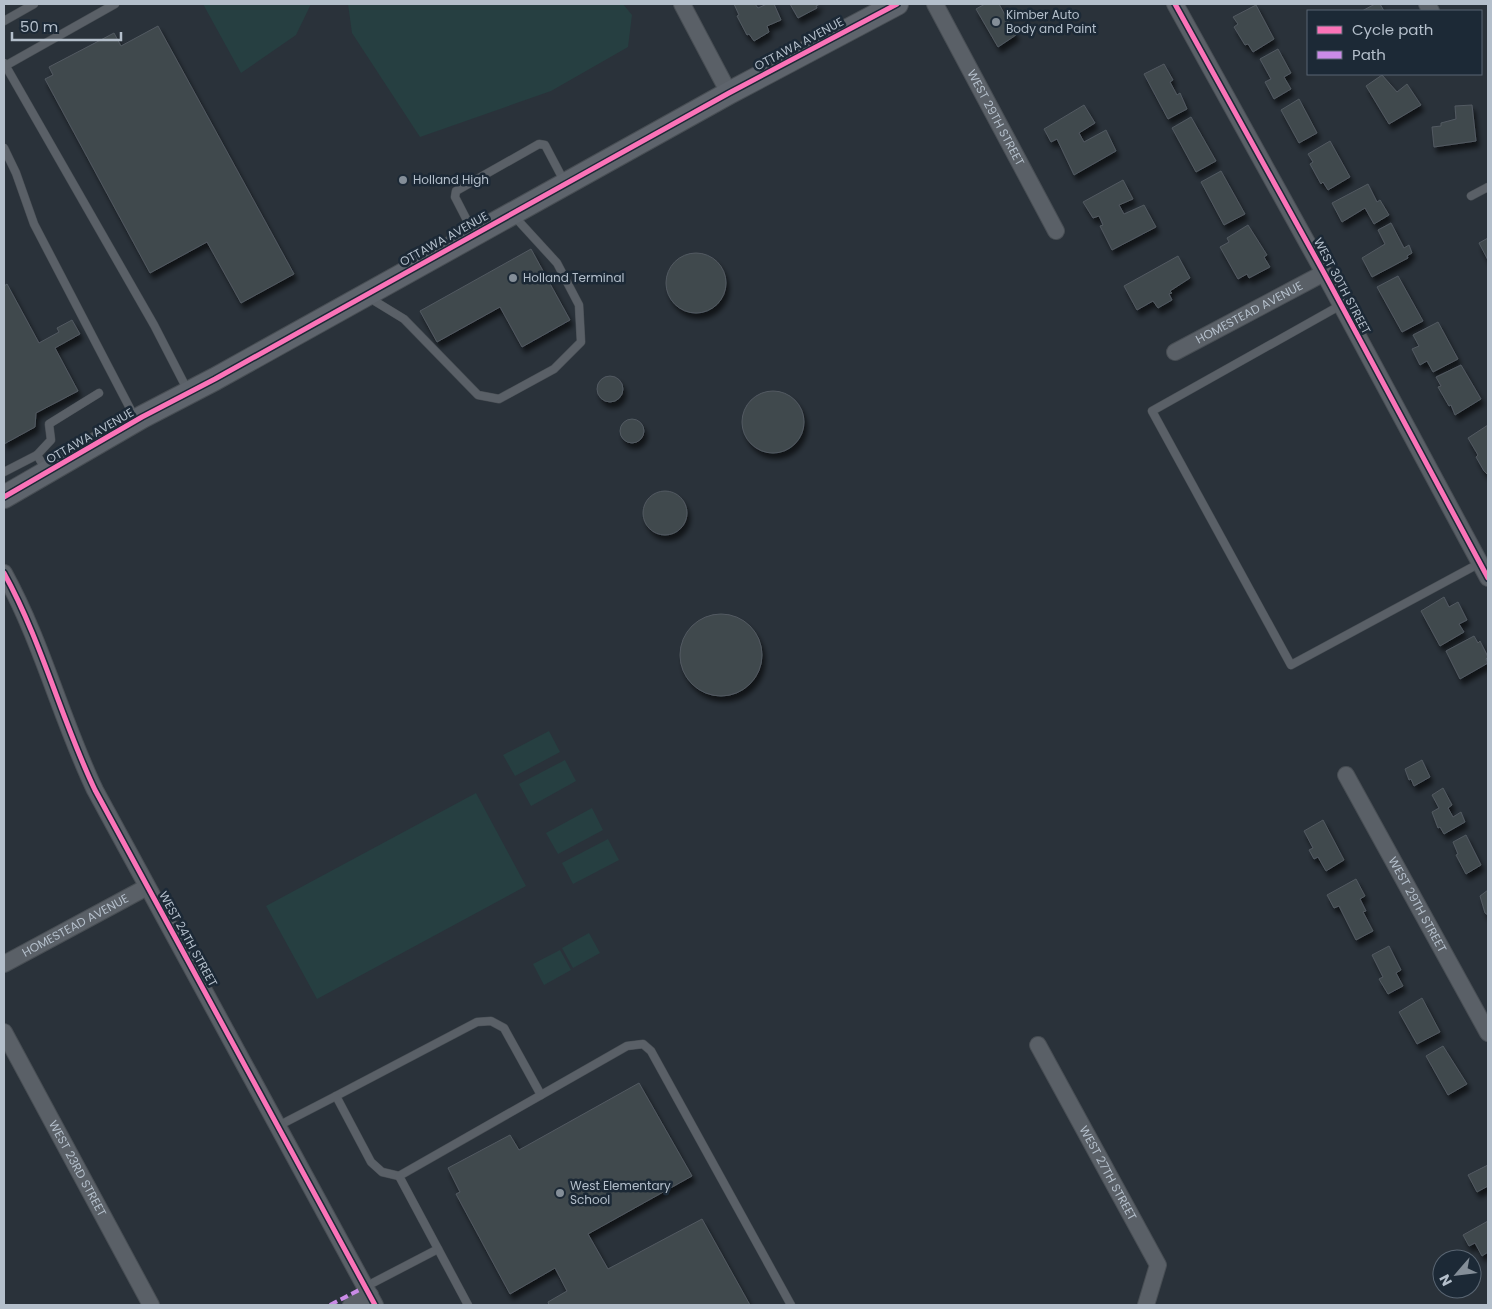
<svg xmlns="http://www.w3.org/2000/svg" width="1492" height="1309" viewBox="0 0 1492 1309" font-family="Poppins,sans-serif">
	<defs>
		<filter id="shadow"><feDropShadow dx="3" dy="5.5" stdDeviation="2.5" flood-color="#0009"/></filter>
	</defs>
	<rect width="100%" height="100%" fill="#2a323a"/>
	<g fill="#263f41">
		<path d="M203,4H311L296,35L241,73Z"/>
		<path d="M348,4H623L632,15L628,47L551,91L420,137L352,33Z"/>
		<path d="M549,731L560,752L515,776L503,755Z"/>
		<path d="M565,760L576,781L531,806L519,784Z"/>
		<path d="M476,793L526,886L317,999L266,906Z"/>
		<path d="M592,808L603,830L558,854L546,833Z"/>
		<path d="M608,839L619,860L573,884L562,863Z"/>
		<path d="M589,933L600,953L573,968L562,948Z"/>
		<path d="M560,950L571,970L544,985L533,964Z"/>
	</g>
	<g fill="#41484e" stroke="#525a61" filter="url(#shadow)">
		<path d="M734,4H755L758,8L767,4H774L781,20L767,26L769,32L754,41L749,34L747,35L737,16L739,15Z"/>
		<path d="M790,4H820L816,6L817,8L798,18Z"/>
		<path d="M985,4H999L1016,35L998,47L976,9Z"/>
		<path d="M1375,4H1380L1384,11H1362Z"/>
		<path d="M1256,5L1274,39L1253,52L1248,44L1245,45L1234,27L1238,24L1233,17Z"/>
		<path d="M158,26L294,274L241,303L207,242L150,273L45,79L53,75L49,67L114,33L121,46Z"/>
		<path d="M1278,49L1291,73L1284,77L1291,89L1274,99L1265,82L1271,79L1260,59Z"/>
		<path d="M1164,64L1173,80L1170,82L1177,95L1180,93L1187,109L1168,119L1144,74Z"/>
		<path d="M1382,75L1397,92L1407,84L1421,105L1389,124L1366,86Z"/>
		<path d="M1299,99L1317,133L1299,143L1281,110Z"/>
		<path d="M1084,105L1095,123L1079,133L1084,142L1106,130L1116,151L1074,175L1057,139L1051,142L1044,129Z"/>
		<path d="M1472,105L1476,141L1434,147L1432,127L1441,126V123L1456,119L1455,106Z"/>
		<path d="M1191,117L1216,161L1196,172L1172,128Z"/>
		<path d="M1330,141L1350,177L1328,190L1323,182L1321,184L1310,164L1313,162L1308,154Z"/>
		<path d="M1221,171L1245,214L1224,225L1201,182Z"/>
		<path d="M1123,180L1133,199L1119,205L1124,214L1144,205L1156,227L1112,250L1100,226L1103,225L1099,216L1093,218L1083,202Z"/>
		<path d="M1368,184L1377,202L1380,200L1389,215L1374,224L1365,208L1342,222L1332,203Z"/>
		<path d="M1391,223L1404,248L1409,245L1412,253L1407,256L1408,258L1372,277L1362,258L1385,244L1378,230Z"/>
		<path d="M1248,225L1267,255L1264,257L1270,267L1249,278L1247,274L1238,279L1220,247L1229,242L1227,238Z"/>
		<path d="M1488,238V260L1479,243Z"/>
		<path d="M531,249L570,320L522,347L500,307L437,342L420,311Z"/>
		<circle cx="696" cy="283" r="30"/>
		<path d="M1178,256L1190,278L1170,291L1172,293L1169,294L1172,300L1158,308L1153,301L1137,310L1124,286Z"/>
		<path d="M1398,276L1423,321L1402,332L1377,287Z"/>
		<path d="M7,284L39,343L59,332L57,328L72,320L80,334L55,348L78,391L36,413L35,427L4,444V286Z"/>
		<path d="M1438,322L1458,359L1433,372L1427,361L1420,365L1412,349L1419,346L1413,335Z"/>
		<path d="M1461,365L1481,399L1455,415L1451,405L1449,406L1438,387L1441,386L1436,377Z"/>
		<circle cx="610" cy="389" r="13"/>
		<circle cx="773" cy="422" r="31"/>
		<circle cx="632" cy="431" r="12"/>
		<path d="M1488,425V475L1484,471L1476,457L1478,455L1468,438Z"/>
		<circle cx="665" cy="513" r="22"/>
		<path d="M1444,597L1449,607L1458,602L1467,620L1459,624L1464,632L1440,646L1421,611Z"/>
		<circle cx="721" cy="655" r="41"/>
		<path d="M1474,636L1478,643L1480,641L1488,657L1486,659L1488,663L1460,679L1446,651Z"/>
		<path d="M1422,760L1430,777L1414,786L1411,779L1409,780L1405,769Z"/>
		<path d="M1443,788L1452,805L1448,808L1453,817L1461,812L1465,822L1444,834L1440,827L1438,828L1432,812L1439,808L1432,795Z"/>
		<path d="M1323,820L1344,860L1326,871L1318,857L1314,859L1309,850L1313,848L1304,831Z"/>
		<path d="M1466,835L1481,865L1466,874L1456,855L1458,854L1453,842Z"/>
		<path d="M1356,879L1365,896L1360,899L1366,911L1363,912L1373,931L1356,940L1339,906L1334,908L1327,895Z"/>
		<path d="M1488,890V915L1485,913L1480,896Z"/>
		<path d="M1389,946L1401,970L1396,973L1403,986L1388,994L1379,979L1383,977L1372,955Z"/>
		<path d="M1422,998L1440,1032L1417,1044L1399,1012Z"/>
		<path d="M1443,1046L1467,1084L1448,1095L1426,1056Z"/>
		<path d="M639,1083L692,1176L588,1234L608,1269L702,1219L750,1305H549L548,1302L567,1291L555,1268L510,1294L456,1194L460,1192L448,1168L510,1135L519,1150Z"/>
		<path d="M1488,1165V1186L1477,1192L1468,1175Z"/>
		<path d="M1488,1221V1252L1482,1256L1475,1243L1469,1246L1463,1235Z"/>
	</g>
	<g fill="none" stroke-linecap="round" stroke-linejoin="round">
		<defs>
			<g id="lane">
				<path d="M4,21L34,4"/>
				<path d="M4,63L154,325L188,391"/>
				<path d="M5,66L115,4"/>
				<path d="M4,148L16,173L34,224L135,418"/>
				<path d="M1471,196L1488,187"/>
				<path d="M473,232L455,197L456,191L539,144L545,145L564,181"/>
				<path d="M368,297L404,319L478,395L499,399L554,369L581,342L579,305L557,263L514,216"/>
				<path d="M1341,305L1152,411L1291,665L1480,563"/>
				<path d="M46,470L37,455L51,440L49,424L99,393"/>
				<path d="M4,472L37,455"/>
				<path d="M336,1096L477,1022L491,1021L504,1028L541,1095"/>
				<path d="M278,1126L336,1096L371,1162L382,1172L399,1176"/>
				<path d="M365,1287L438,1249"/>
				<path d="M468,1305L399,1176L627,1046L643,1044L651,1051L791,1305"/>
			</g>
			<g id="street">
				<path d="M682,4L729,93"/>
				<path id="s1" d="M935,4L1056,231"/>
				<path d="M1175,4L1324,273L1488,578"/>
				<path d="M1427,4L1431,11"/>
				<path id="s2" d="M1175,352L1324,273"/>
				<path d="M4,573C42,642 61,719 95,790L375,1305"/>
				<path id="s3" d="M1346,775L1488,1033"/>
				<path id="s4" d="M4,964L147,887"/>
				<path id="s5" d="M4,1032L151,1305"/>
				<path id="s6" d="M1038,1045L1158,1265L1146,1305"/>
				<path d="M351,1305L370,1295"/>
			</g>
			<path id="secondary" d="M4,497L142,417L215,379L729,93L897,4"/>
		</defs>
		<use href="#lane" stroke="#484e54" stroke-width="9"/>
		<use href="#street" stroke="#484e54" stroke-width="18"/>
		<use href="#secondary" stroke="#484e54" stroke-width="24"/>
		<use href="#lane" stroke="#5a6067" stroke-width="8"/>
		<use href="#street" stroke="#5a6067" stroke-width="16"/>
		<use href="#secondary" stroke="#5e646c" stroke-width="22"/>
		<path stroke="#ca8be6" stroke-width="4" stroke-dasharray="8 4" stroke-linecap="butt" d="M330,1305L365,1287"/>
		<defs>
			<g id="cycleway">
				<path d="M1175,4L1324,273L1488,578"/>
				<path d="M4,497L142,417L215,379L729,93L897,4"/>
				<path d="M4,573C42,642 61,719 95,790L375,1305"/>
			</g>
		</defs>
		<use href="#cycleway" stroke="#1c2936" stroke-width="8"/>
		<use href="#cycleway" stroke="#fb73b8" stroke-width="5"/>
	</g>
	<g fill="#848e98" stroke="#1c2936" stroke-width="2">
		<circle cx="996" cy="22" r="5"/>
		<circle cx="403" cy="180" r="5"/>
		<circle cx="513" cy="278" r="5"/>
		<circle cx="560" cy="1193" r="5"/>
	</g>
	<g text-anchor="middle" stroke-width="5" stroke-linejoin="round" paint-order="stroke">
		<g font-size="12" fill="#b4bfcb" stroke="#1c2936" text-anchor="start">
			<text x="1006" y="19">Kimber Auto<tspan x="1006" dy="14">Body and Paint</tspan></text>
			<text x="413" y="184">Holland High</text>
			<text x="523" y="282">Holland Terminal</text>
			<text x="570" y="1190">West Elementary<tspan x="570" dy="14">School</tspan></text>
		</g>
		<g font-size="12" fill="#b4bfcb" stroke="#1c2936">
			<text transform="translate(799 44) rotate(-28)" y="4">OTTAWA AVENUE</text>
			<text dy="4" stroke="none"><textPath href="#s1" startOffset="129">WEST 29TH STREET</textPath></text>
			<text transform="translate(444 239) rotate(-29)" y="4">OTTAWA AVENUE</text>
			<text transform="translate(1342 286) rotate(62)" y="4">WEST 30TH STREET</text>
			<text dy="4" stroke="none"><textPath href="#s2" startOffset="84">HOMESTEAD AVENUE</textPath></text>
			<text transform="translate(90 436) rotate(-30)" y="4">OTTAWA AVENUE</text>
			<text dy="4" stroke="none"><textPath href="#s3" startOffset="148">WEST 29TH STREET</textPath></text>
			<text dy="4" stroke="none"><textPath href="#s4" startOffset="81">HOMESTEAD AVENUE</textPath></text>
			<text transform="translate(188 939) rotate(61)" y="4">WEST 24TH STREET</text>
			<text dy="4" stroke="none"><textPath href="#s5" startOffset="155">WEST 23RD STREET</textPath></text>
			<text dy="4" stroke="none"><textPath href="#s6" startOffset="146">WEST 27TH STREET</textPath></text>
		</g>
	</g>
	<rect width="1492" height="1309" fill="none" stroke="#b4bfcb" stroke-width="10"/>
	<rect x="1307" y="10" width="175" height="65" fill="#1c2936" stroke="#596572"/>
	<rect x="1317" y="26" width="25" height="8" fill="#fb73b8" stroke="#596572"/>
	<text x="1352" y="35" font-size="15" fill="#b4bfcb">Cycle path</text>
	<rect x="1317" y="51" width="25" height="8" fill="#ca8be6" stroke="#596572"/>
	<text x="1352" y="60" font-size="15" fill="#b4bfcb">Path</text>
	<g transform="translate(1457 1274) rotate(242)"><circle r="24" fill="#1c2936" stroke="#596572"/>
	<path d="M0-4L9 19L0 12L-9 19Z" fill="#848e98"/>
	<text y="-8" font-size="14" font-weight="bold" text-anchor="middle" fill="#b4bfcb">N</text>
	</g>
	<path d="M12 32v8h109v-8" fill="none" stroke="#b4bfcb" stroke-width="2.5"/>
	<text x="20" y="32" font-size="15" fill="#b4bfcb" stroke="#1c2936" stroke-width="4" paint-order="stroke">50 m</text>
</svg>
